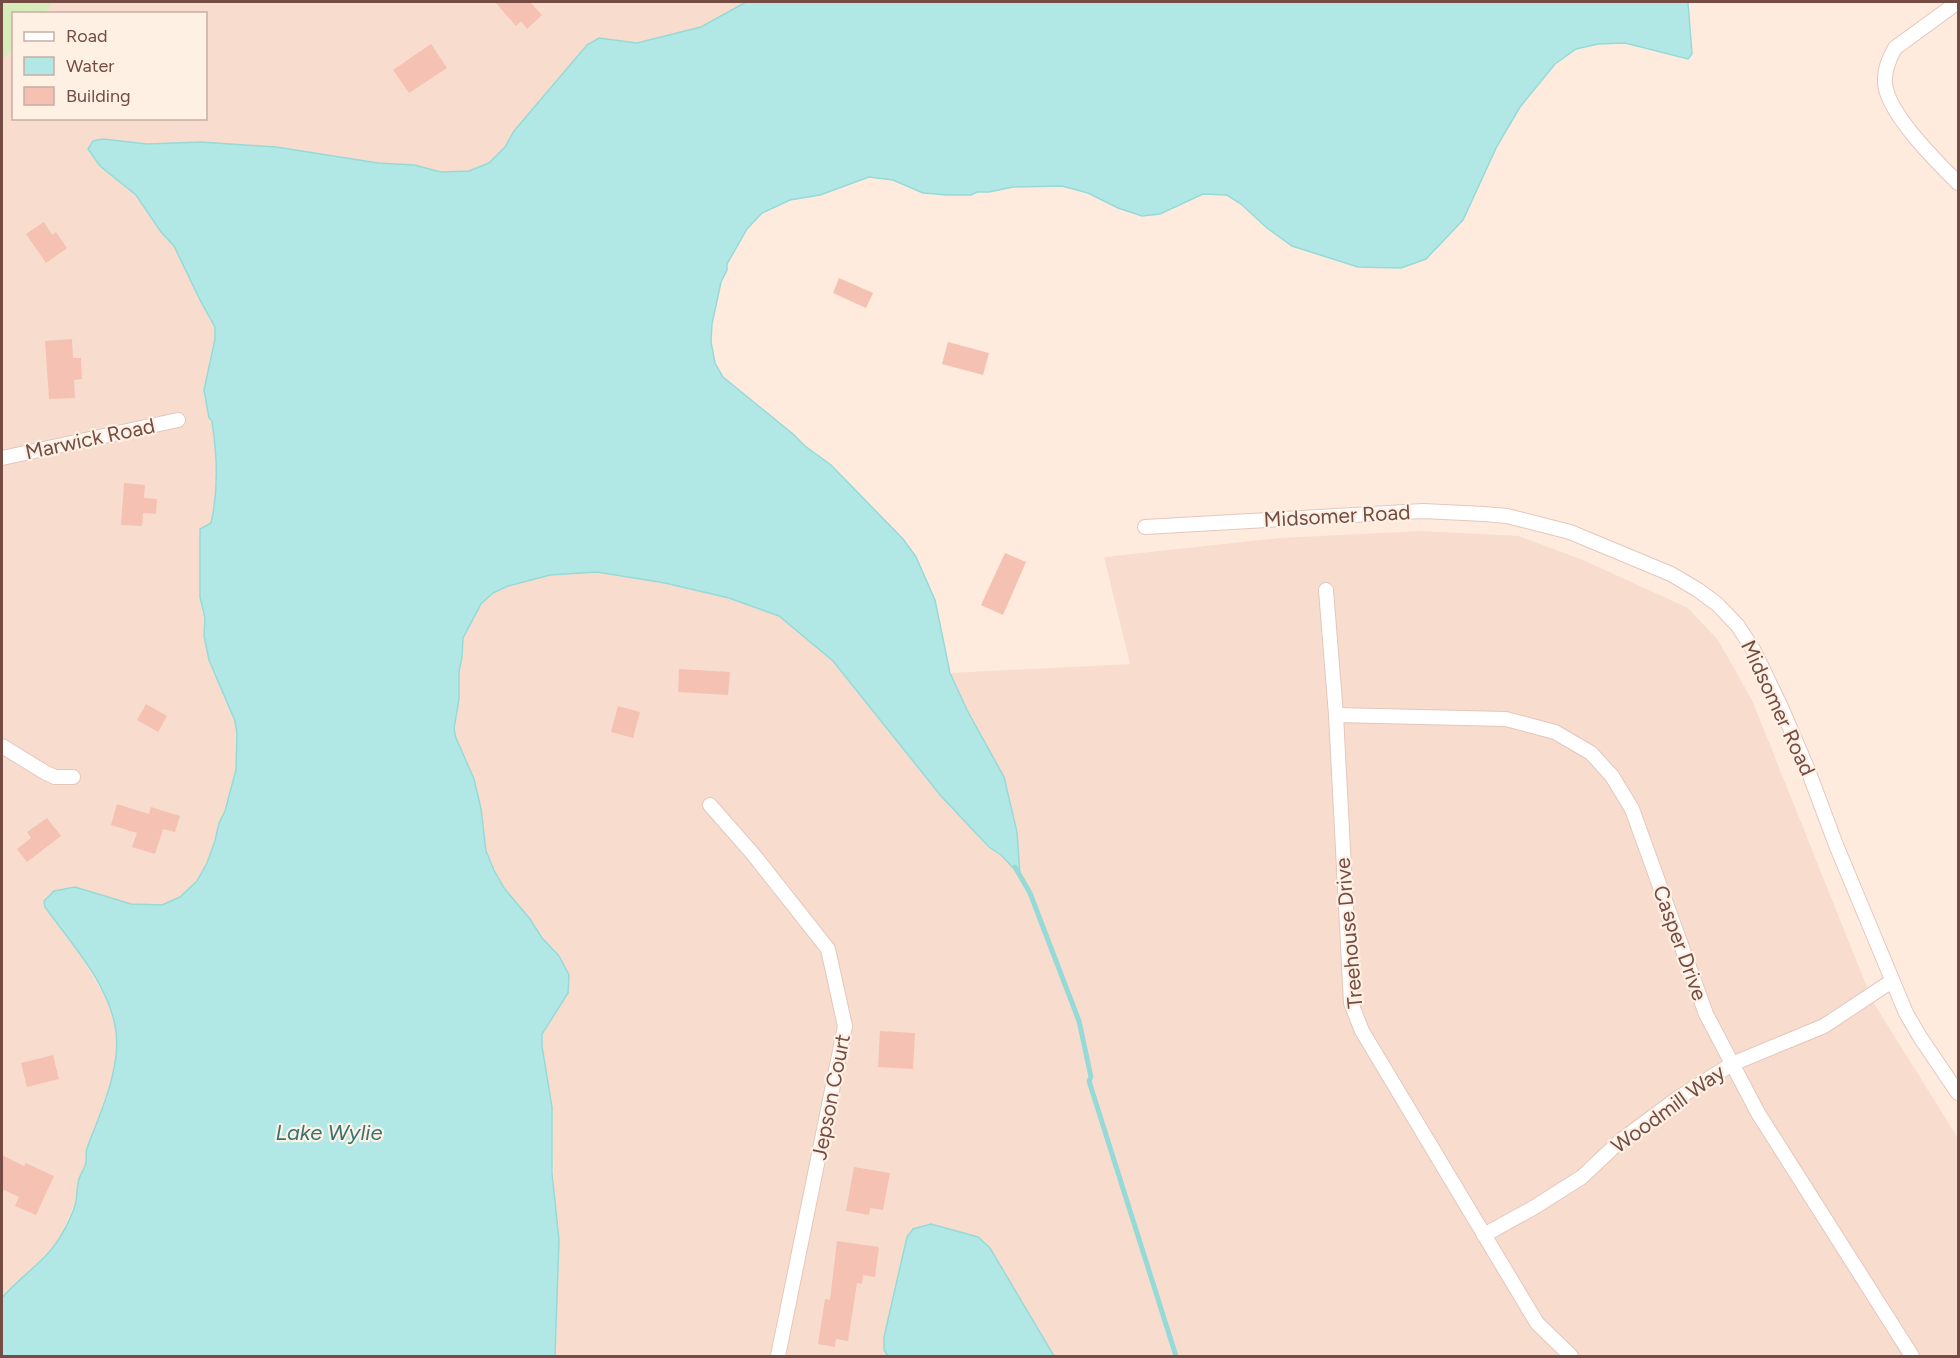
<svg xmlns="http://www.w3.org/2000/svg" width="1960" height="1358" viewBox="0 0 1960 1358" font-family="Figtree,sans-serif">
	<rect width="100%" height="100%" fill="#feebdd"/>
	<g fill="#f8ddce">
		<path d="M54,2H746L701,27L637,43L599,38L587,45L514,131L505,147L489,163L469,171L441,172L414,165L378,163L276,147L201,142L147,144L125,143L100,166L136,195L161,232L174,246L201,302L215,327V339L209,361V418L212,421L217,455V482L211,523L202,612L205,618L204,636L209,660L235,722L237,734L236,770L225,811L219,823L215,841L207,863L197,881L180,897L162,905L131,904L75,887L85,963L107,1000L115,1024L117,1042L113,1078L103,1102L93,1138L86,1150V1162L79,1179L75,1203L59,1239L40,1262L2,1298V61L13,48L14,118H206V14L44,13Z"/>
		<path d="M1422,531L1519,536L1583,560L1688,608L1718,640L1752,700L1873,1002L1958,1138V1356H555L557,1330L552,1107L542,1046V1034L568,993L559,956L542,938L530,919L504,888L486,851L481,809L474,779L456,738L454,729L459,699V672L462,657L463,638L481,604L493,593L507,586L550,575L597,572L665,583L729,598L779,616L833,661L941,796L989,847L1001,855L1019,874L967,710L950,673L1130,664L1104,557L1280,538Z"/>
	</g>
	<path fill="#d7ebbb" d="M2,2H54L44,13L14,14L13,48L2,61Z"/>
	<g fill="#b1e8e5" stroke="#96dad8" stroke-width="1.5">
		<path d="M746,2H1688L1692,54L1688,59L1625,43L1598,44L1576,49L1555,64L1520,107L1497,146L1463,220L1426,259L1401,268L1358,267L1292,246L1267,228L1241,204L1227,195L1203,194L1160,214L1142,216L1118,208L1088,193L1062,186L1013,187L989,192H977L971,195H947L923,193L893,180L869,177L820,195L790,200L762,213L747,229L727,264V270L721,282L712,324L711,342L715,363L723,377L793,434L805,446L831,465L903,539L916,557L935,600L950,673L967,710L1004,777L1017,832L1020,875L1001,855L989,847L941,796L833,661L779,616L729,598L665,583L597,572L550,575L508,586L493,593L481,604L463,638L462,657L459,672V699L454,729L456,738L474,779L481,809L486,851L494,870L504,888L530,919L542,938L559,956L569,975L568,993L542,1034V1046L552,1107V1173L559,1240L555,1356H2V1298C19,1277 44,1263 59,1239C65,1229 73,1213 76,1202C77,1194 77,1186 79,1179C81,1173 85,1168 86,1162C87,1157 85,1152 87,1148C101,1111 123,1065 115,1025C106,981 71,943 45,907L44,901L54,891L75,887L131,904L162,905L180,897L197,881L207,863L215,841L219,823L225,811L236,770L237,734L235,721L209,660L204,636L205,618L200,597V529L211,523C219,488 217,456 212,421L209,418L204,390L215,339V327L201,302L174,246L161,232L136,195L100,166L88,149L93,141L103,139L147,144L201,142L276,147L378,163L414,165L441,172L469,171L489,163L505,147L514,131L587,45L599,38L637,43L701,27Z"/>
		<path d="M931,1224L978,1237L990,1248L1054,1356H888L884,1350V1337L907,1237L913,1229Z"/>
	</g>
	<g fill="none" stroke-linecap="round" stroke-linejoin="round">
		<path stroke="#96dad8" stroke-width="5" d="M1015,867L1030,893L1079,1021L1091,1077L1089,1081L1176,1356"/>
	</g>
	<g fill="#f5c1b2">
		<path d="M495,2H530L542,15L527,29L521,21L516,26Z"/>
		<path d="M431,44L447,68L409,93L393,70Z"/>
		<path d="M44,222L52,235L56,232L67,248L46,263L26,234Z"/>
		<path d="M839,278L873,293L866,308L833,293Z"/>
		<path d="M72,339L73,358H81L82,379L74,380L75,398L49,399L45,341Z"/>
		<path d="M948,342L989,353L983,375L942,364Z"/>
		<path d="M124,483L145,485L144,498L157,499L156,514L143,513L142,526L121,525Z"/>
		<path d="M1005,553L1026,562L1003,615L981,605Z"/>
		<path d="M679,669L730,672L728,695L678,692Z"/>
		<path d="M146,704L167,716L158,732L137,720Z"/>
		<path d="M618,706L640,712L633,738L611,732Z"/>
		<path d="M117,804L149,814L151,807L180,816L175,832L163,829L155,854L132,847L137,833L111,825Z"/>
		<path d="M47,818L61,836L27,862L17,849L31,838L27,832Z"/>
		<path d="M880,1031L915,1033L913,1069L878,1067Z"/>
		<path d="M53,1055L59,1079L27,1087L21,1063Z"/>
		<path d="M2,1155L24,1166L26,1163L54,1176L36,1215L15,1206L19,1197L2,1189Z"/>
		<path d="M854,1167L890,1173L883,1210L870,1208L869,1215L846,1211Z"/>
		<path d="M837,1241L879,1247L875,1277L863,1275L862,1284L857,1283L848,1341L836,1339L835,1347L818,1344L825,1299L830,1300Z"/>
	</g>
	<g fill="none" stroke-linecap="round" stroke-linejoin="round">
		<defs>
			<g id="minor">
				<path d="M1958,2L1895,48C1889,59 1884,70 1885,83C1887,113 1937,162 1958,183"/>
				<path d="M2,458L178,420"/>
				<path d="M1145,527L1423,511L1484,514L1507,516L1570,532L1671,574L1698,590L1717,604L1738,626L1754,651L1781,707L1808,770L1836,845L1906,1013L1920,1037L1958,1093"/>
				<path d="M1326,590L1336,715L1351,1003L1362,1031L1537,1323L1571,1356"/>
				<path d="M1336,715L1506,719L1555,732L1591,753L1612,776L1632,809L1706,1014L1758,1113L1912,1356"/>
				<path d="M2,746L46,773L55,777H73"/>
				<path d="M710,805L753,854L828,949L845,1026L778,1356"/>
				<path d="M1484,1235L1533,1208L1582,1177L1620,1141L1678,1098L1732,1064L1824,1026L1892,981"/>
			</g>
		</defs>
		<use href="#minor" stroke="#e4c7bc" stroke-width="16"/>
		<use href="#minor" stroke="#fff" stroke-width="14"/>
	</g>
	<g text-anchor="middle" stroke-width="4.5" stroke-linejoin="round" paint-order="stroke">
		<g font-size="21" fill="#744c44" stroke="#fff0e4">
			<text transform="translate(90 439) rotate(-12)" y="7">Marwick Road</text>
			<text transform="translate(1337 516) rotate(-3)" y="7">Midsomer Road</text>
			<text transform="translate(1778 708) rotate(65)" y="7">Midsomer Road</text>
			<text transform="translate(1349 933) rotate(-95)" y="7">Treehouse Drive</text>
			<text transform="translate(1680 943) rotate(70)" y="7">Casper Drive</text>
			<text transform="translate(831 1097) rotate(-79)" y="7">Jepson Court</text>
			<text transform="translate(1668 1109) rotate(-36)" y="7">Woodmill Way</text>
		</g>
		<g font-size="22" font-style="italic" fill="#357473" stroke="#fff0e4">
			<text x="329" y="1140">Lake Wylie</text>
		</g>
	</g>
	<rect width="1960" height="1358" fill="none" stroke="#744c44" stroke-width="6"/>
	<rect x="12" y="12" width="195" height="108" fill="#fff0e4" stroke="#c7aea4" stroke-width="1.5"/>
	<rect x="24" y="32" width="30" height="9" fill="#ffffff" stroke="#c7aea4" stroke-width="1.5"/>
	<text x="66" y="42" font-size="18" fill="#744c44">Road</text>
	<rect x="24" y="57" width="30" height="18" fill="#b1e8e5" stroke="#c7aea4" stroke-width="1.5"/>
	<text x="66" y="72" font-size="18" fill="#744c44">Water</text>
	<rect x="24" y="87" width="30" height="18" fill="#f5c1b2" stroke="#c7aea4" stroke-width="1.5"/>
	<text x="66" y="102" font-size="18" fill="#744c44">Building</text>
</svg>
